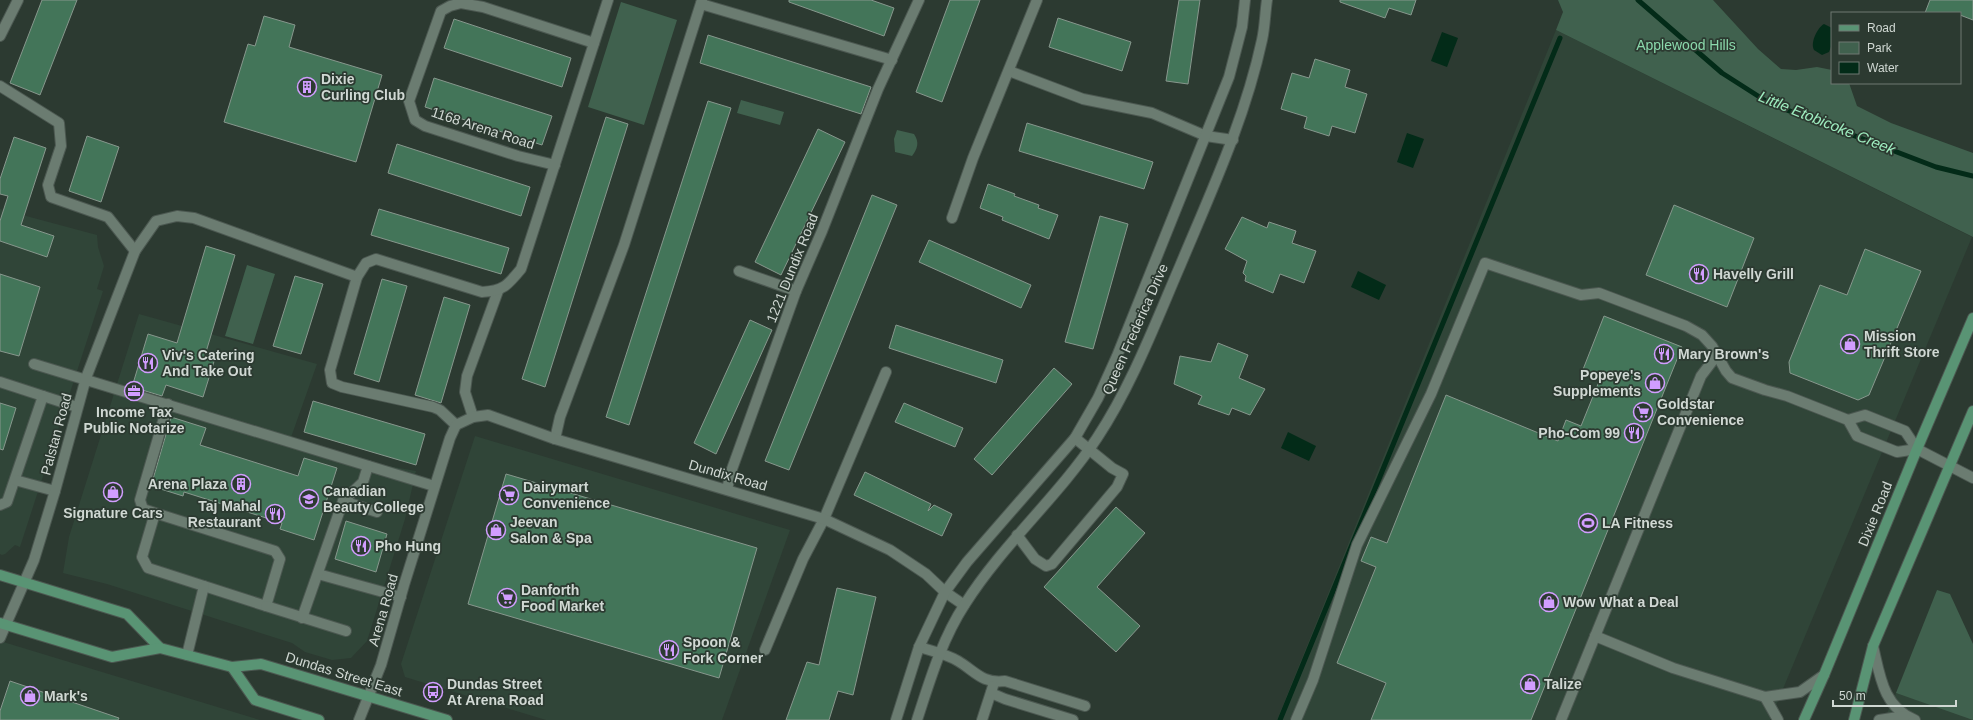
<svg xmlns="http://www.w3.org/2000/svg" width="1973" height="720" viewBox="0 0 1973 720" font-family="Helvetica,sans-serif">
	<rect width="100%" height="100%" fill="#2c3a31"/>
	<g fill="#304538">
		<path d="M1556,30L1972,237L1770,720H1277Z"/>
		<path d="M0,209L97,235L98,247L104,266L97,289L103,291L20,547L15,545L5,554L2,555L0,554Z"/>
		<path d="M139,314L317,364L289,443L348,459L416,471L405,519L367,641L351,658L332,660L305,652L292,643L107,584L63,573L69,537Z"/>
		<path d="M475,436L790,530L722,720H546L405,677L401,664Z"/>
		<path d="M0,641L247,716L260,720H0Z"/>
		<path d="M1896,693L1973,717V720H1884Z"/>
	</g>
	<g fill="#40614e">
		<path d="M1558,0H1713L1758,49L1781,69L1796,70L1817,67L1832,70V83H1849L1857,106L1891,123L1973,153V237L1556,30L1563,12Z"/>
		<path d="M621,2L677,20L644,125L588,107Z"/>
		<path d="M741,100L784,112L780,125L737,113Z"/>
		<path d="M897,130L914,134C920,143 917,149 912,156L895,152L894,139Z"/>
		<path d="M247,265L275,274L253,344L225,336Z"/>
		<path d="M1937,590L1950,594L1973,644V720L1896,693Z"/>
	</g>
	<g fill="#032b18">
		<path d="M1824,24L1832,28V44L1829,52L1822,55L1814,50C1810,43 1817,28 1824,24Z"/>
		<path d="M1442,32L1458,38L1447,67L1431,61Z"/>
		<path d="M1407,133L1424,139L1413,168L1397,162Z"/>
		<path d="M1358,271L1386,285L1379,300L1351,287Z"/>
		<path d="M1288,432L1316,446L1309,461L1281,448Z"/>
	</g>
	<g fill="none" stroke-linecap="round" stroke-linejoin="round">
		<g stroke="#032b18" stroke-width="5">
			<path d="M1638,0L1722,73L1769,103L1936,167L1973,176"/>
			<path d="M1280,720L1560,38"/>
		</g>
	</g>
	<g fill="#437559" stroke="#87978d">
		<path d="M42,0H77L40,95L10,83Z"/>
		<path d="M789,0H871L894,8L884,36L789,2Z"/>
		<path d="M950,0H980L942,102L916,92Z"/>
		<path d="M1179,0H1200L1188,84L1166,81Z"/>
		<path d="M1340,0H1416L1411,15L1389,8L1385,18L1340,2Z"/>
		<path d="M1930,0H1973V20L1960,15V13H1925Z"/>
		<path d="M264,16L295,25L289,47L382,75L356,162L224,122L248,44L255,46Z"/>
		<path d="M1058,18L1131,42L1122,71L1049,47Z"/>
		<path d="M454,19L571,58L562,87L444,48Z"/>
		<path d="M708,35L871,87L861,114L700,63Z"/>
		<path d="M1315,59L1350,70L1345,87L1367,94L1355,133L1332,126L1329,136L1304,128L1307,117L1281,109L1292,73L1309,78Z"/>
		<path d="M434,78L552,116L542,145L425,107Z"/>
		<path d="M708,101L731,108L629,425L606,417Z"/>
		<path d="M606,117L628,124L545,387L522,379Z"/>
		<path d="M1027,123L1153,162L1144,189L1019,151Z"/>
		<path d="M818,129L845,142L781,275L755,262Z"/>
		<path d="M87,136L119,147L101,202L69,191Z"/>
		<path d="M14,137L46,148L21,225L54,236L47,257L0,241V221L8,196L0,194V179Z"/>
		<path d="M397,144L530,187L521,216L388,173Z"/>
		<path d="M988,184L1015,194L1014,196L1039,205L1038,208L1058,215L1049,239L1002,220L1003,217L980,208Z"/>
		<path d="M872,195L897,205L789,470L765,461Z"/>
		<path d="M1674,205L1754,238L1727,307L1646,275Z"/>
		<path d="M379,209L509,248L501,274L371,235Z"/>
		<path d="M1100,216L1128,224L1093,349L1065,342Z"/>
		<path d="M1242,217L1267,228L1269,222L1296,231L1292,243L1316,251L1304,283L1280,274L1273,293L1245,281L1246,276L1243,273L1247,261L1225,249Z"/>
		<path d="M929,240L1031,285L1021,308L919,262Z"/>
		<path d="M206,246L235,255L206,352L216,355L203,397L166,385L162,396L132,387L148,334L177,343Z"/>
		<path d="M1865,249L1921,271L1869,395L1858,400L1790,373L1789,362L1820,285L1847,295Z"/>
		<path d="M0,274L40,287L19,356L0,351Z"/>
		<path d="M295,276L323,284L301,354L273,346Z"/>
		<path d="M382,279L407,286L379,382L354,374Z"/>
		<path d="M444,297L470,305L441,403L415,395Z"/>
		<path d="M1604,316L1682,347L1531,720H1371L1386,683L1337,663L1376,567L1361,561L1371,537L1387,543L1446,395L1558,441L1566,420L1581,426L1600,379L1582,372Z"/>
		<path d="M750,320L772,330L716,454L694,443Z"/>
		<path d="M896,325L1003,360L996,383L889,348Z"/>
		<path d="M1218,343L1248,355L1239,378L1265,389L1250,415L1232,408L1229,415L1198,404L1202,396L1174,384L1180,356L1211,362Z"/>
		<path d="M1054,368L1072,384L992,475L974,459Z"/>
		<path d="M313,401L425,434L416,465L304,432Z"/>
		<path d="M0,403L16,408L3,450L0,449Z"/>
		<path d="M904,403L963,428L955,447L895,422Z"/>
		<path d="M171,417L206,428L200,445L298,476L304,458L337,468L314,540L280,529L282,523L184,492L183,496L151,486Z"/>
		<path d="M865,472L931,504L928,511L934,505L952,514L942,536L854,495Z"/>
		<path d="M506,474L757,548L719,678L468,604Z"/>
		<path d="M1116,507L1145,533L1097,587L1140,626L1116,652L1044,587Z"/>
		<path d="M346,521L387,534L376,572L335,559Z"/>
		<path d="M837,588L876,597L853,695L838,691L829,720H786L807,662L819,665Z"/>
		<path d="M10,681L119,718L118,720H0V711Z"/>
	</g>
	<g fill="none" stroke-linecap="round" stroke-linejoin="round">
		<defs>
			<g id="minor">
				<path d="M701,4L892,60"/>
				<path d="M0,36L18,0"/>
				<path d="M1009,71L1083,99L1152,113L1206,136L1233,140"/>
				<path d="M0,86L59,123L61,146L48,185L51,197L108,217L135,251"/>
				<path d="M555,165L518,156L425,126L415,120L409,101L441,11L450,6L461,3L483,7L594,43"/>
				<path d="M952,218L973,158L1037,0"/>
				<path d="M739,271L796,291"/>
				<path d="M34,364L434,486"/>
				<path d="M0,382L43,396L7,502L0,505"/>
				<path d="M43,396L77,407"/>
				<path d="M473,417L465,392L467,376L498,291"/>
				<path d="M1848,420L1865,415L1905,431L1917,449L1973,478"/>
				<path d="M456,425L440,410L433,407L342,387L332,383L330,370L357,277L366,263L376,259L482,292C503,291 507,286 521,269L608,0"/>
				<path d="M555,439L560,417L624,245L702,0"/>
				<path d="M15,480L55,491"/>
				<path d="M727,489L732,469L796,291L822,231L878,89L919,0"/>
				<path d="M343,501L377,512"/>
				<path d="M155,513L275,551L280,559L266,606L148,568L142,557L155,513L143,509L140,500L168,404"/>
				<path d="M1017,535L1035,559L1046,566L1052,564L1117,487L1123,474L1112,468L1075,438"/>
				<path d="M318,574L401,597"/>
				<path d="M266,606L346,631"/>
				<path d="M302,618L343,501L363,482L368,466"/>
				<path d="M1595,636L1673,668L1765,697L1800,692L1824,675"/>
				<path d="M0,638L34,560L55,491L86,378L135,251L156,221L177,216L194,218L357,277"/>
				<path d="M1873,646C1880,676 1883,707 1915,720"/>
				<path d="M919,647C932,651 946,654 958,661C975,671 982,684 1005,681L1085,706"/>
				<path d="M765,650L803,559L824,519L886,372"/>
				<path d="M187,655L204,586"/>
				<path d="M991,693L1005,699L1073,720"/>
				<path d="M1765,697L1778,720"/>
				<path d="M359,720L381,665L404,585L450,438L456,425L473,417L488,415L555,439L824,519L890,550L926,574L945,592L964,605"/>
				<path d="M896,720L919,647L945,592L967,562L1075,438L1098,398L1117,356L1229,77L1242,27L1245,0"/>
				<path d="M917,720C930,680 942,639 965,604C1003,544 1058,497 1097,438C1132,385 1155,324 1180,266C1211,192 1245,119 1262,40C1265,27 1265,13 1267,0"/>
				<path d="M982,720L993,686"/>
				<path d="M1296,720L1313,680L1357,545L1431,394L1485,263L1581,295L1599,293L1686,326L1702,335L1712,346L1726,371L1732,378L1765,390L1787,396L1848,420L1857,436L1897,452L1917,449"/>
				<path d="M1561,720L1701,376L1717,355"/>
				<path d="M1879,720L1905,716"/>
			</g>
			<g id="major">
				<path d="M0,575L127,614L160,648"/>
				<path d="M0,623L112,657L160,648L232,667L261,664L447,720"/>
				<path d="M232,667L255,700L319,720"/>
				<path d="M1804,720L1824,675L1917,449L1973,318"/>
				<path d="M1854,720L1873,646L1973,411"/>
			</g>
		</defs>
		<use href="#minor" stroke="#4c5851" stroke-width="12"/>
		<use href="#major" stroke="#4c5851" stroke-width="12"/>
		<use href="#minor" stroke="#6b7c71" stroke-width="10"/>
		<use href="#major" stroke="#599474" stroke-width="10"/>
	</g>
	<defs>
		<symbol id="building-ring" viewBox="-11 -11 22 22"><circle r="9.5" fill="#2c3a31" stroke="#d19dfe" stroke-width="1.5"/><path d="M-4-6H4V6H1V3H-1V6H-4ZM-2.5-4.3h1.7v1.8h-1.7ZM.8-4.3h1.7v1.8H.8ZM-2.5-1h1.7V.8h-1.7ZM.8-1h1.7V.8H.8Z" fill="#d19dfe"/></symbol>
		<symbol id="restaurant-ring" viewBox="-11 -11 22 22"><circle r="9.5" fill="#2c3a31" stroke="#d19dfe" stroke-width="1.5"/><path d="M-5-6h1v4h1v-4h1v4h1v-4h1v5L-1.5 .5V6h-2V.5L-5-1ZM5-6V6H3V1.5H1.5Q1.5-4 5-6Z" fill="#d19dfe"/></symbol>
		<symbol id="shop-ring" viewBox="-11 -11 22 22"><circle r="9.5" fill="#2c3a31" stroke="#d19dfe" stroke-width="1.5"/><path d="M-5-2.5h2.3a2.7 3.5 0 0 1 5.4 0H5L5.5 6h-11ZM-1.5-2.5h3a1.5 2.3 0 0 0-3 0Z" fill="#d19dfe"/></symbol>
		<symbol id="office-ring" viewBox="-11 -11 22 22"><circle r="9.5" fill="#2c3a31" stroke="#d19dfe" stroke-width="1.5"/><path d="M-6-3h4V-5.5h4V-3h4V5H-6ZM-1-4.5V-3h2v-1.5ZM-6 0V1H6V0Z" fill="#d19dfe"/></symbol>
		<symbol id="supermarket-ring" viewBox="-11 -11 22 22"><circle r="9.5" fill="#2c3a31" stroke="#d19dfe" stroke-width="1.5"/><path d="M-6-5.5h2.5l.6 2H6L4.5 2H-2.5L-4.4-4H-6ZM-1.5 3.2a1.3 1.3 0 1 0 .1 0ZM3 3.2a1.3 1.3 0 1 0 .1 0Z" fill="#d19dfe"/></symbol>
		<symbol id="university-ring" viewBox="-11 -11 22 22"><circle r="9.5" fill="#2c3a31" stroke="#d19dfe" stroke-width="1.5"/><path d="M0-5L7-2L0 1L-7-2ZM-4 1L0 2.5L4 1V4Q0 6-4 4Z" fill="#d19dfe"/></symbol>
		<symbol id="stadium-ring" viewBox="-11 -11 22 22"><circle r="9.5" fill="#2c3a31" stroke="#d19dfe" stroke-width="1.5"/><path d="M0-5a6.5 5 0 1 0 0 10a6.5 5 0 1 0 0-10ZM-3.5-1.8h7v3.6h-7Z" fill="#d19dfe"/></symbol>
		<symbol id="bus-ring" viewBox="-11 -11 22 22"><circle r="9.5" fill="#2c3a31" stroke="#d19dfe" stroke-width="1.5"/><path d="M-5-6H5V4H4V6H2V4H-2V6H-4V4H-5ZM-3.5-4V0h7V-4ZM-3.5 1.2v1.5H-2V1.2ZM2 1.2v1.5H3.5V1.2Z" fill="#d19dfe"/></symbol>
	</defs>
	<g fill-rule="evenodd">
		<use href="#building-ring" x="296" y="76" width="22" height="22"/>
		<use href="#restaurant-ring" x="1688" y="263" width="22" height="22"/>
		<use href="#shop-ring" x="1839" y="333" width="22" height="22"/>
		<use href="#restaurant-ring" x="1653" y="343" width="22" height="22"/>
		<use href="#restaurant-ring" x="137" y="352" width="22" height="22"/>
		<use href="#shop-ring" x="1644" y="372" width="22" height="22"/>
		<use href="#office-ring" x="123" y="380" width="22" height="22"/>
		<use href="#supermarket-ring" x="1632" y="401" width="22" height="22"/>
		<use href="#restaurant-ring" x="1623" y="422" width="22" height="22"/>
		<use href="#building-ring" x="230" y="473" width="22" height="22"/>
		<use href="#shop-ring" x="102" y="481" width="22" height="22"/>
		<use href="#supermarket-ring" x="498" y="484" width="22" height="22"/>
		<use href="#university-ring" x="298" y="488" width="22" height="22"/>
		<use href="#restaurant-ring" x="264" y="503" width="22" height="22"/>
		<use href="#stadium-ring" x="1577" y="512" width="22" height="22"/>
		<use href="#shop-ring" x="485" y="519" width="22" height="22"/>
		<use href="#restaurant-ring" x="350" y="535" width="22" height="22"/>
		<use href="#supermarket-ring" x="496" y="587" width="22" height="22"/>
		<use href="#shop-ring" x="1538" y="591" width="22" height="22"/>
		<use href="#restaurant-ring" x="658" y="639" width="22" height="22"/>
		<use href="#shop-ring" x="1519" y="673" width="22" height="22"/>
		<use href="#bus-ring" x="422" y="681" width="22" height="22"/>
		<use href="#shop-ring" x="19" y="685" width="22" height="22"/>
	</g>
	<g text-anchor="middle" stroke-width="3.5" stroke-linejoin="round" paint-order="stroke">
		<g font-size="14" fill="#8bd9ac" stroke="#2c3a31">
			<text x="1686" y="50">Applewood Hills</text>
		</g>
		<g font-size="14" font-weight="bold" fill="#d0d8d3" stroke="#2c3a31" text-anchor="start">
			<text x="321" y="84">Dixie<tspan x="321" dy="16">Curling Club</tspan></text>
			<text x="1713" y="279">Havelly Grill</text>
			<text x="1864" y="341">Mission<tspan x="1864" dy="16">Thrift Store</tspan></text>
			<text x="1678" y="359">Mary Brown's</text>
			<text x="162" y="360">Viv's Catering<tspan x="162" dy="16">And Take Out</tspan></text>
			<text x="1641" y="380" text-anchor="end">Popeye's<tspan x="1641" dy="16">Supplements</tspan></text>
			<text x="1657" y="409">Goldstar<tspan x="1657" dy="16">Convenience</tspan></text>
			<text x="134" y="417" text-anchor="middle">Income Tax<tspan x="134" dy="16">Public Notarize</tspan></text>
			<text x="1620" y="438" text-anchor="end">Pho-Com 99</text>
			<text x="227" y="489" text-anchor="end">Arena Plaza</text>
			<text x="523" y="492">Dairymart<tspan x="523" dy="16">Convenience</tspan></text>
			<text x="323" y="496">Canadian<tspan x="323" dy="16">Beauty College</tspan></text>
			<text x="261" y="511" text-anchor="end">Taj Mahal<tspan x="261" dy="16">Restaurant</tspan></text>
			<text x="113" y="518" text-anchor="middle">Signature Cars</text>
			<text x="510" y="527">Jeevan<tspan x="510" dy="16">Salon &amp; Spa</tspan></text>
			<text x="1602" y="528">LA Fitness</text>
			<text x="375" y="551">Pho Hung</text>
			<text x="521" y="595">Danforth<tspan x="521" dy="16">Food Market</tspan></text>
			<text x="1563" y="607">Wow What a Deal</text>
			<text x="683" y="647">Spoon &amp;<tspan x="683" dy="16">Fork Corner</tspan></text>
			<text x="447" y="689">Dundas Street<tspan x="447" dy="16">At Arena Road</tspan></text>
			<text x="1544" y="689">Talize</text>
			<text x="44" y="701">Mark's</text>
		</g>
		<g font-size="14" fill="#d0d8d3" stroke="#2c3a31">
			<text transform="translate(483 128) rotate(18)" y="5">1168 Arena Road</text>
			<text transform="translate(792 268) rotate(-68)" y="5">1221 Dundix Road</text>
			<text transform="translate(1135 329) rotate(-66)" y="5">Queen Frederica Drive</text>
			<text transform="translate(56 434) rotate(-75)" y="5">Palstan Road</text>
			<text transform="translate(728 475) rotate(16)" y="5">Dundix Road</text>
			<text transform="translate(1875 514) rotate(-68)" y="5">Dixie Road</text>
			<text transform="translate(383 610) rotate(-74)" y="5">Arena Road</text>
			<text transform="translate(344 674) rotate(17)" y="5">Dundas Street East</text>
		</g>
		<g font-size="15" font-style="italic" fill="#9feec0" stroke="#2c3a31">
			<text transform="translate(1827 123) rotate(22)" y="5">Little Etobicoke Creek</text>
		</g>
	</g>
	<rect x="1831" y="12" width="130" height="72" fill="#2c3a31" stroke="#6e7972"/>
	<rect x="1839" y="25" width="20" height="6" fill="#599474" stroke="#6e7972"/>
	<text x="1867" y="32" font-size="12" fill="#d0d8d3">Road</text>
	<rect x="1839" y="42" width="20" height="12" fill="#40614e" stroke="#6e7972"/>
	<text x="1867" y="52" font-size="12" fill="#d0d8d3">Park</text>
	<rect x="1839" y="62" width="20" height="12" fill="#032b18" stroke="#6e7972"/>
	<text x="1867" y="72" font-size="12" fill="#d0d8d3">Water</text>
	<path d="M1833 700v6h123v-6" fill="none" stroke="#d0d8d3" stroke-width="2"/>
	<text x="1839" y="700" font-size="12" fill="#d0d8d3" stroke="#2c3a31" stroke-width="3" paint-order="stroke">50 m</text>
</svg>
